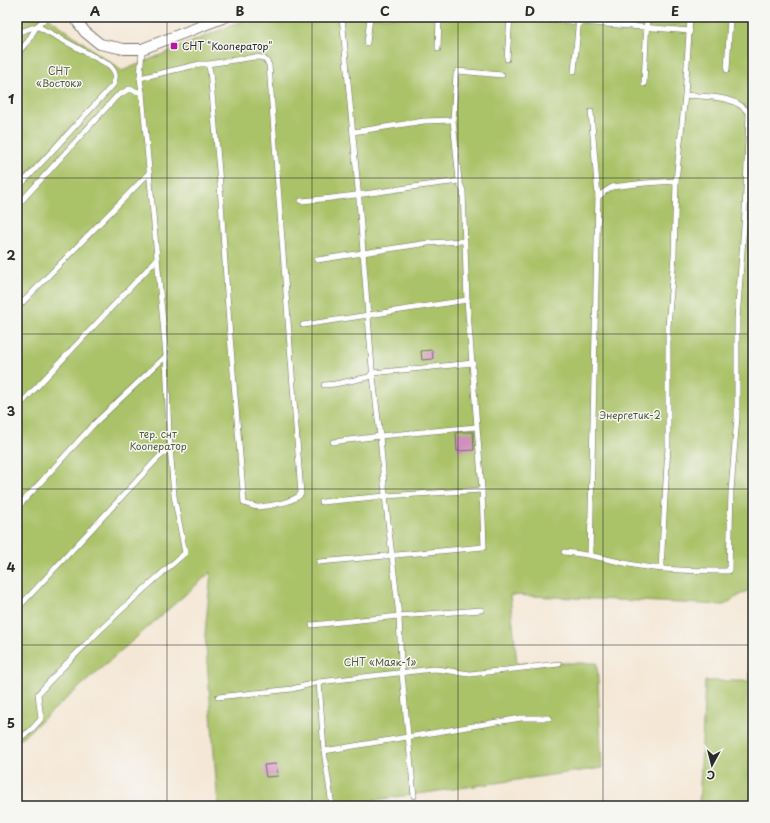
<svg xmlns="http://www.w3.org/2000/svg" width="770" height="823" viewBox="0 0 770 823" font-family="'Playpen Sans',sans-serif">
	<rect width="100%" height="100%" fill="#f6f6f2"/>
	<filter id="ink" filterUnits="userSpaceOnUse"><feTurbulence type="fractalNoise" baseFrequency=".025" numOctaves="2"/><feDisplacementMap in="SourceGraphic" scale="8" xChannelSelector="R" yChannelSelector="G"/><feConvolveMatrix kernelMatrix="1 2 1 2 8 2 1 2 1" color-interpolation-filters="sRGB"/></filter>
	<filter id="wash" filterUnits="userSpaceOnUse"><feTurbulence type="fractalNoise" baseFrequency=".012" numOctaves="4" result="noise"/><feDisplacementMap in="SourceGraphic" scale="16" xChannelSelector="R" yChannelSelector="G"/><feGaussianBlur stdDeviation="0.9" result="paint"/><feColorMatrix in="noise" values="0 0 0 0 0 0 0 0 0 0 0 0 0 0 0 0 0 1.4 0 .05"/><feComposite in="paint" operator="in"/></filter>
	<g filter="url(#wash)">
		<rect width="100%" height="100%" fill="#f5e7d5"/>
		<g fill="#aac268" stroke="#6a764a">
			<path d="M17,17H48L122,71L252,17H753V587L724,605L510,595L517,663H597L602,768L332,806H218L205,634L211,572L17,742V186L75,122L17,184Z"/>
			<path d="M753,653V806H699L705,681H749Z"/>
		</g>
		<g id="blocks">
			<g fill="#cf90bb">
				<path d="M432,350L433,359L422,360L421,351Z"/>
				<path d="M456,432H473L474,450L457,451Z"/>
				<path d="M276,764L278,776L266,777L264,765Z"/>
			</g>
		</g>
	</g>
	<g filter="url(#ink)">
		<use href="#blocks" fill-opacity="0" stroke="#726d66" stroke-width="1"/>
		<g fill="none" stroke-linecap="round" stroke-linejoin="round">
			<defs>
				<g id="lane">
					<path d="M342,17L359,200L372,368L380,436L385,496L399,616L401,664L414,796"/>
					<path d="M521,17L690,31"/>
					<path d="M17,33L37,26L109,65C116,72 117,76 113,85L17,189"/>
					<path d="M367,43L370,17"/>
					<path d="M438,49L439,17"/>
					<path d="M17,54L28,41L37,26L47,17"/>
					<path d="M507,59L510,17"/>
					<path d="M727,70L730,17"/>
					<path d="M574,71L579,17"/>
					<path d="M140,78L200,64H208L210,71L219,171L229,324L244,503C249,505 254,507 259,507C270,506 294,502 301,494L269,65C265,58 263,57 255,57L208,64"/>
					<path d="M644,84L647,17"/>
					<path d="M591,112L598,197"/>
					<path d="M353,132L424,121L453,120"/>
					<path d="M301,201C354,197 407,187 459,181"/>
					<path d="M17,206L116,97L129,89L142,93"/>
					<path d="M317,260L428,243L464,241"/>
					<path d="M17,308L149,173"/>
					<path d="M303,325L467,300"/>
					<path d="M324,385L335,384L369,377L372,373L473,363"/>
					<path d="M17,408L157,259"/>
					<path d="M333,442L380,436L476,427"/>
					<path d="M322,502L385,496L482,490"/>
					<path d="M17,508L94,424L166,356"/>
					<path d="M564,552C593,554 618,563 646,567C673,571 702,571 729,571L731,491L737,417V319L745,212L749,114C737,95 706,97 685,95"/>
					<path d="M590,555L598,197L604,192L612,187L645,183L676,181"/>
					<path d="M319,562L484,547L482,490L467,300L463,191L459,181L453,120L456,74L458,71L502,75"/>
					<path d="M661,568L668,446V326L674,256L676,181L685,95L690,17"/>
					<path d="M17,609L158,458L170,448"/>
					<path d="M312,625L399,616L481,610"/>
					<path d="M319,682L324,751L332,806"/>
					<path d="M218,697L292,689L319,682L433,669C446,669 457,673 470,674L559,664"/>
					<path d="M17,740L30,731L41,719L38,694C83,644 134,597 185,553L174,496L169,434L166,356L142,93L140,78L142,49"/>
					<path d="M324,751L521,718H549"/>
				</g>
				<path id="street" d="M74,17L85,32L100,44L124,49H142L225,17"/>
			</defs>
			<use href="#lane" stroke="#726d66" stroke-width="6"/>
			<use href="#street" stroke="#726d66" stroke-width="12"/>
			<use href="#lane" stroke="#fff" stroke-width="5"/>
			<use href="#street" stroke="#fff" stroke-width="10"/>
		</g>
	</g>
	<path fill="none" stroke="#2b2b2b" stroke-width="1" stroke-opacity="0.55" d="M167,17V806M312,17V806M458,17V806M603,17V806M17,178H753M17,334H753M17,489H753M17,645H753"/>
	<rect fill="#b5179e" stroke="#f6f6f2" stroke-width="1.5" x="170" y="42" width="8" height="8" rx="2"/>
	<g text-anchor="middle" stroke-width="3" stroke-linejoin="round" paint-order="stroke">
		<g font-size="10" fill="#2b2b2b" stroke="#f6f6f2" text-anchor="start">
			<text x="182" y="50">СНТ "Кооператор"</text>
		</g>
		<g font-size="10" fill="#51583d" stroke="#f6f6f2">
			<text x="59" y="75">СНТ<tspan x="59" dy="12">«Восток»</tspan></text>
			<text x="630" y="419">Энергетик-2</text>
			<text x="158" y="438">тер. снт<tspan x="158" dy="12">Кооператор</tspan></text>
			<text x="380" y="666">СНТ «Маяк-1»</text>
		</g>
	</g>
	<rect width="770" height="823" fill="none" stroke="#f6f6f2" stroke-width="44"/>
	<g transform="translate(712 765) rotate(187)" stroke="#f6f6f2" stroke-width="3" paint-order="stroke">
	<path d="M0-3L7 15L0 10L-7 15Z" fill="#2b2b2b"/>
	<text y="-6" font-size="11" font-weight="bold" text-anchor="middle" fill="#2b2b2b">С</text>
	</g>
	<rect x="22" y="22" width="726" height="779" fill="none" stroke="#2b2b2b" stroke-width="1.5"/>
	<g font-size="13" text-anchor="middle" font-weight="bold" fill="#2b2b2b">
		<text x="95" y="16">A</text>
		<text x="240" y="16">B</text>
		<text x="385" y="16">C</text>
		<text x="530" y="16">D</text>
		<text x="675" y="16">E</text>
		<text x="11" y="104">1</text>
		<text x="11" y="260">2</text>
		<text x="11" y="416">3</text>
		<text x="11" y="572">4</text>
		<text x="11" y="728">5</text>
	</g>
</svg>
